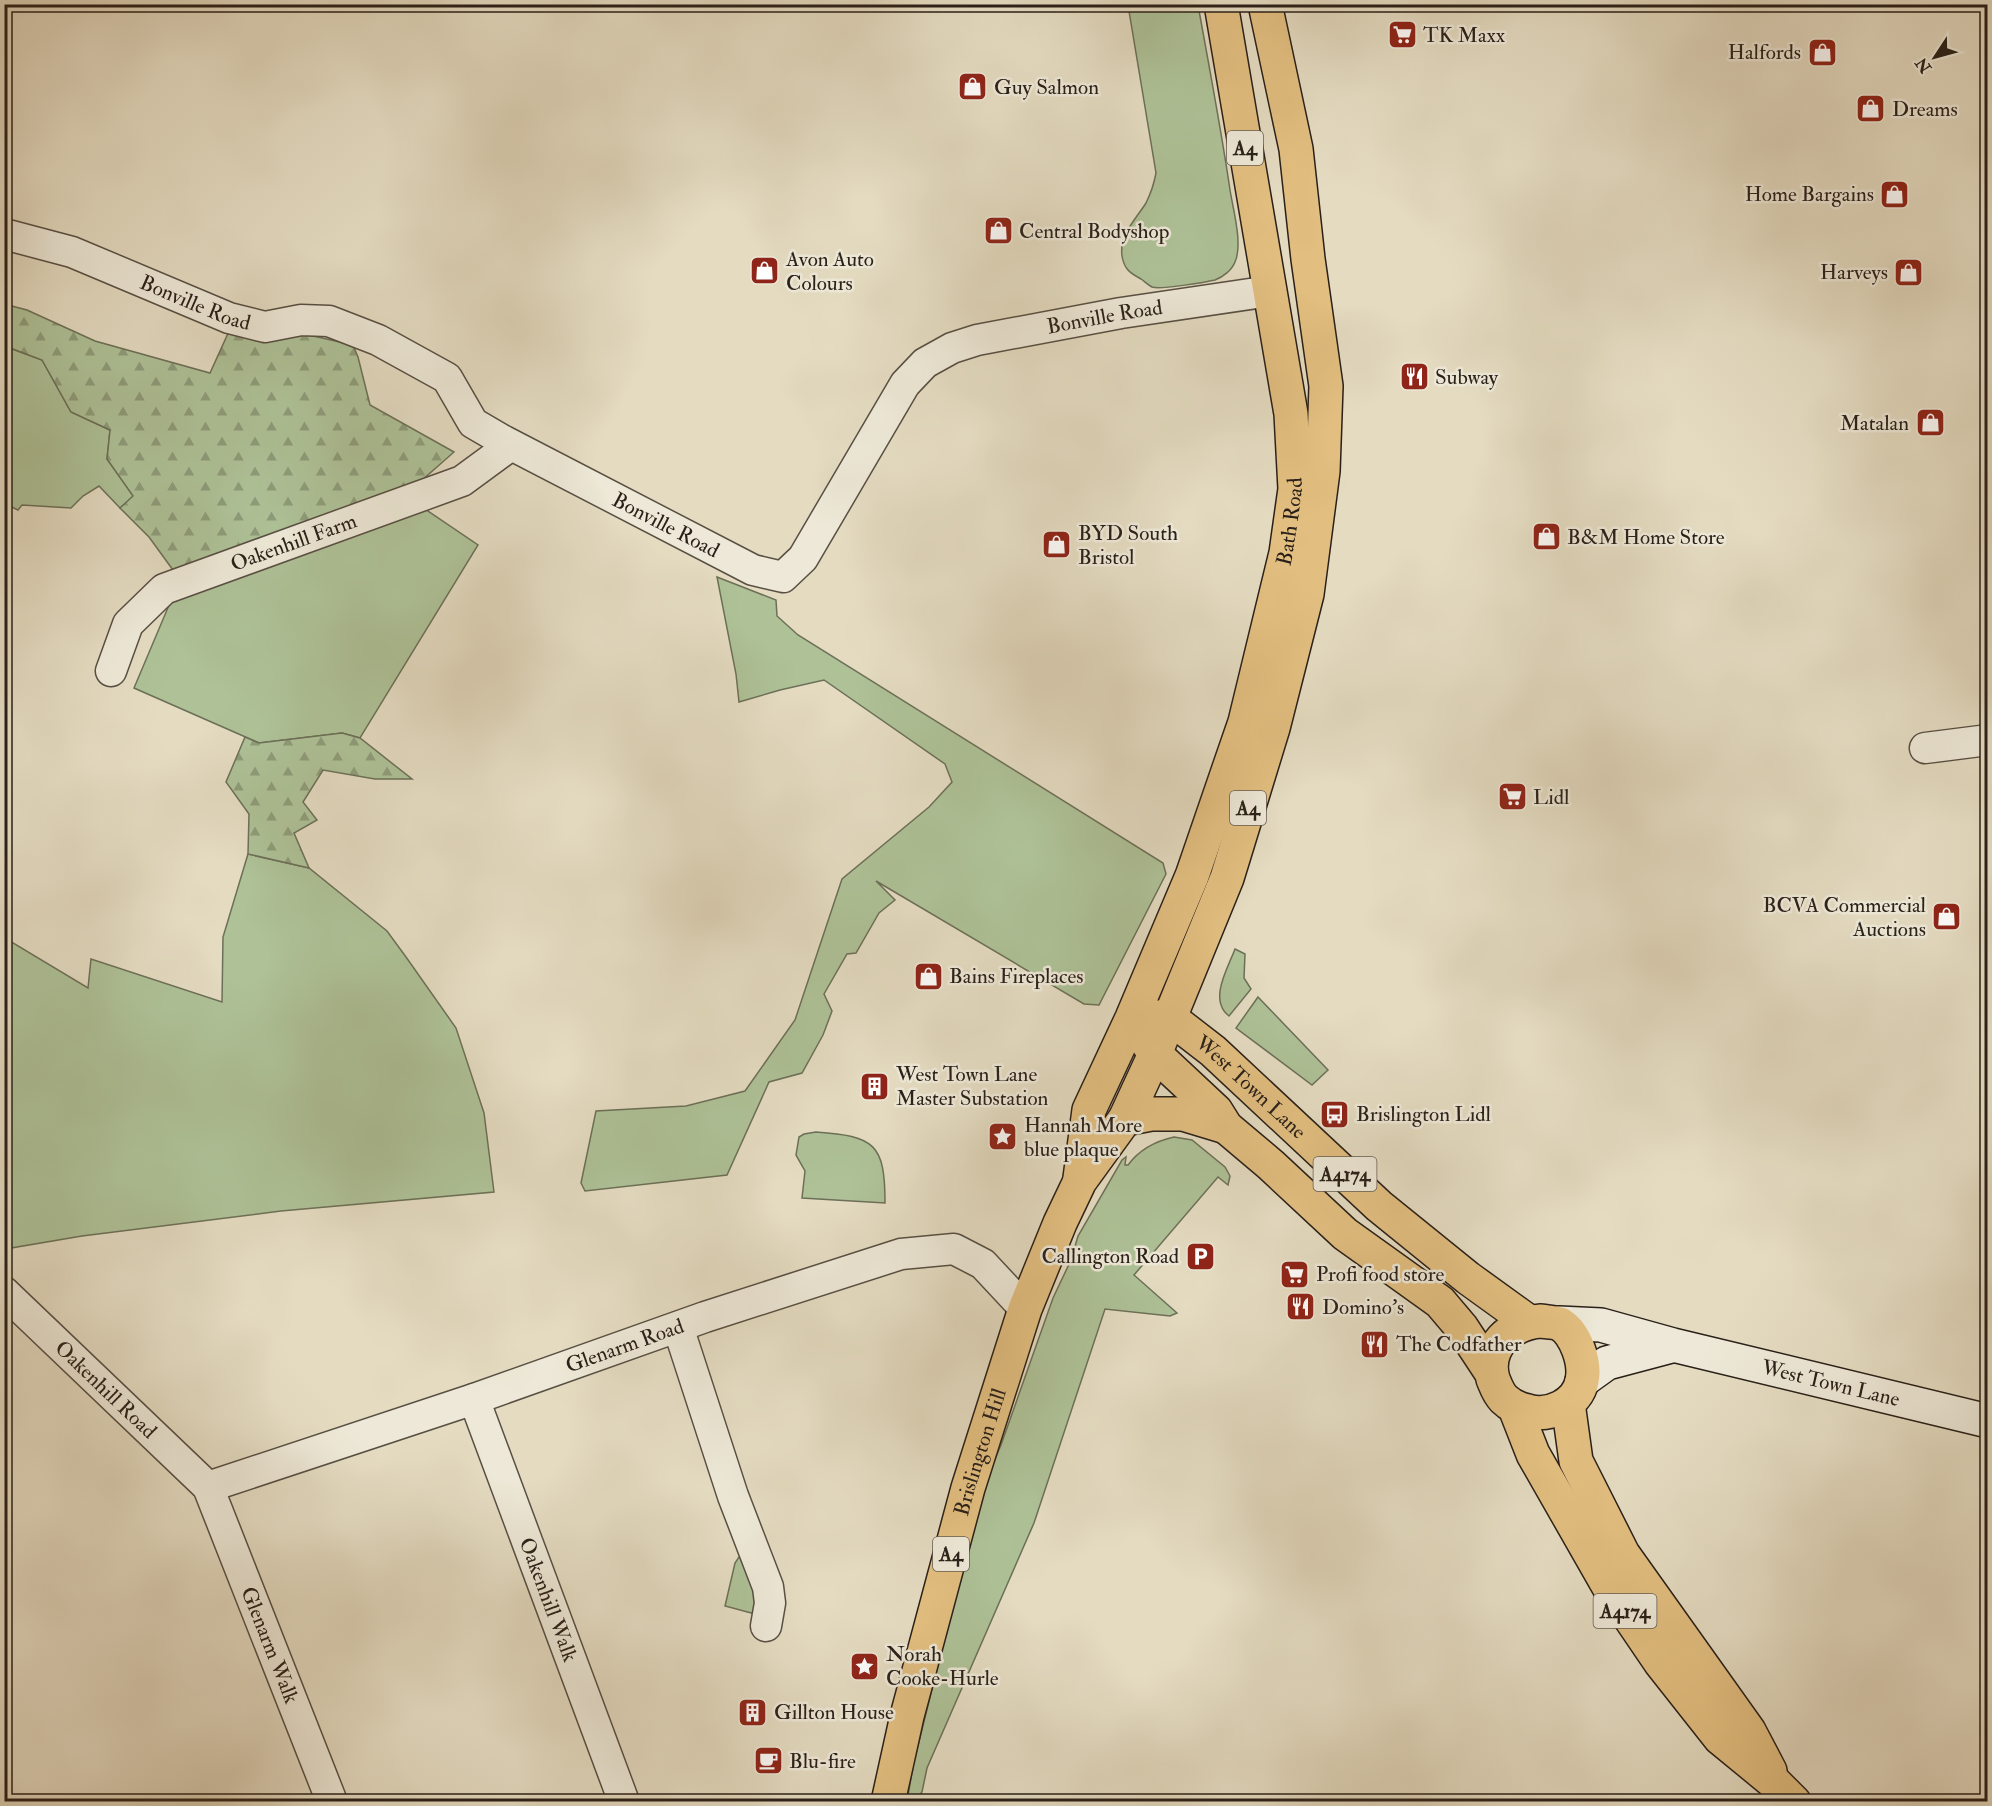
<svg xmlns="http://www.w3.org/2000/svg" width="1992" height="1806" viewBox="0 0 1992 1806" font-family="'IM FELL Double Pica',serif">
	<defs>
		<pattern id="forest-firs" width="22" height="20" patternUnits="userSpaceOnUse" patternTransform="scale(1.5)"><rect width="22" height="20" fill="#aec197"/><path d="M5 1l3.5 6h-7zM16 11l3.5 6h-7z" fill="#8e9c7a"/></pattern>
	</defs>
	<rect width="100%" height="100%" fill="#e4dbc1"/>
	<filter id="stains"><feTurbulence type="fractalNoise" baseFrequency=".00333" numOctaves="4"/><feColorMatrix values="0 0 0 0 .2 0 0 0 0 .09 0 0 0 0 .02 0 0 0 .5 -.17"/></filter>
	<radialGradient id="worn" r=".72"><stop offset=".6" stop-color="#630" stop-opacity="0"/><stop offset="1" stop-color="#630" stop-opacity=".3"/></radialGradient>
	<g fill="#aec197" stroke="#6c7058" stroke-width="1.5">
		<path d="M1128,5H1198C1209,66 1221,128 1230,190C1233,209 1243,244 1235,262C1232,270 1223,277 1215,280C1206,282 1160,290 1152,287C1148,285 1144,281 1141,279C1130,273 1124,269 1122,256C1119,235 1136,219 1146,203C1151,193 1154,184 1156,173Z"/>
		<path d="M4,346L42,360L71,412L110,430L107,459L134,496L120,508L99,486L83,496L71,508L22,505L18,510L5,504Z"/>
		<path d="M422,507L478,545L360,738L342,733L259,743L134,688L172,598Z"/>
		<path d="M717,577L776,600L777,616L798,635L1163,863L1166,874L1099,1005L1084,1004L876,881L895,900L879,913L856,953L847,954L824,994L832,1011L823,1035L802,1073L769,1082L727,1175L585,1191L581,1183L596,1111L686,1106L745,1091L795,1020L842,879L929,807L952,782L945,764L824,680L780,690L739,702L736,674Z"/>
		<path d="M248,854L309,868L387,931L406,957L456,1028L484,1113L494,1192L281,1211L82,1236L5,1249V938L88,988L91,959L222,1002L223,937Z"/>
		<path d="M1235,949L1245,954L1244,978L1251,989L1229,1016C1208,1000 1228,968 1235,949Z"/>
		<path d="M1258,997L1328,1070L1312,1085L1236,1028Z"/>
		<path d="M816,1132C875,1136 885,1144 885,1203L802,1198L805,1171L796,1155L799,1137L804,1134Z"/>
		<path d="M1174,1137L1192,1140L1225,1167L1230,1176L1228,1185L1218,1177L1134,1275L1177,1313L1170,1316L1105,1309L1034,1523L927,1768L922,1792L915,1801L907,1802L913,1766L981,1491L1001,1445L1053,1298L1071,1260L1078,1236L1122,1160L1126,1157L1125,1165H1128C1139,1150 1156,1141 1174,1137Z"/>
		<path d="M739,1557H743L763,1605L759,1615L725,1606L735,1563Z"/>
	</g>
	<g fill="url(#forest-firs)" stroke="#6c7058" stroke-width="1.5">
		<path d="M4,304L27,310L95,341L210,373L230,329L287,330L353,345L358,357L370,405L454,452L413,488L173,570L149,537L120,508L133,496L107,459L110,430L71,412L42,360L5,346Z"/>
		<path d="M342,733L360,738L412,779H375L323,770L303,802L317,820L294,833L309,868L248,854L249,814L226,782L245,737L259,743Z"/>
	</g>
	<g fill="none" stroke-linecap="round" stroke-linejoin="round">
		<defs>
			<g id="street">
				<path id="s1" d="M4,234L72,252L229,318L265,327L301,320L329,321L378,340L447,378L473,423L504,441L753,570L783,577L803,558L905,384L925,363L952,348L977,340L1121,313L1270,291"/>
				<path id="s2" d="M111,671L128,624L164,589L462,481L511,445"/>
				<path d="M1925,748L1988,740"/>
				<path id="s3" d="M4,1292L208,1487L332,1802"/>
				<path d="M678,1327L733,1496L768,1587L770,1603L766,1626"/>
				<path id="s4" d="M474,1399L624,1802"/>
				<path id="s5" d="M208,1487L474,1399L705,1317L901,1254L954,1249L983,1264L1025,1309"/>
			</g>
			<g id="secondary">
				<path id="s6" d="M1559,1323L1601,1325L1673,1345L1988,1421"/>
				<path d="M1582,1381L1607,1363L1671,1346"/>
			</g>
			<g id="primary">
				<path id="s7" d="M1142,1017H1169L1213,1051L1379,1206L1468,1278L1529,1322"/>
				<path d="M1140,1032L1155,1054L1216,1111L1226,1127L1271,1165L1345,1234L1440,1302L1462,1328L1491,1372"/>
				<path d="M1125,1119L1151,1114H1183L1226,1127"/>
				<path d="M1541,1321C1547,1322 1555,1322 1560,1324C1576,1334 1586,1363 1582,1381C1577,1405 1549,1417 1528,1411C1518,1409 1511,1406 1504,1399C1498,1393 1496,1386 1493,1379C1484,1347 1511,1323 1541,1321Z"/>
				<path d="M1568,1403L1576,1461L1623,1554L1749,1731L1770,1771"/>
				<path d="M1515,1408L1533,1454L1609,1587L1660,1662L1720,1738L1776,1784L1794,1802"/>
			</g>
			<g id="highway">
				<path id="s8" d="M1080,1178L1089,1110L1132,1018L1192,876L1245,722L1286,553L1295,489L1291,414L1221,4"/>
				<path id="s9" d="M888,1802L907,1716L968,1488L1025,1309L1060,1223L1080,1181L1125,1119L1155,1054L1227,878L1273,728L1307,594L1323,471L1326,386L1308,259L1296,149L1265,4"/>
			</g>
		</defs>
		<use href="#street" stroke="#584f43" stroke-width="33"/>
		<use href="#secondary" stroke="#2a2019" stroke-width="36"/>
		<use href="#primary" stroke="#2a2019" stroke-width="36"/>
		<use href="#highway" stroke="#2a2019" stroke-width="36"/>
		<use href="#street" stroke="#ede8d7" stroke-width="30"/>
		<use href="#secondary" stroke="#ede8d7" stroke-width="33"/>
		<use href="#primary" stroke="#e2be80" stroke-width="33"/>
		<use href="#highway" stroke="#e2be80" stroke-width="33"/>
	</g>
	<defs>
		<symbol id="supermarket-square" viewBox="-11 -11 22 22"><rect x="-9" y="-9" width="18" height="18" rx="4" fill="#8f2418" stroke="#ede8d7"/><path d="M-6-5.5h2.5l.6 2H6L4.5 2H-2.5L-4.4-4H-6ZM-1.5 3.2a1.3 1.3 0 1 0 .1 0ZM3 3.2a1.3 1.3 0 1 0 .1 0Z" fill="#fff"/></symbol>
		<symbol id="shop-square" viewBox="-11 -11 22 22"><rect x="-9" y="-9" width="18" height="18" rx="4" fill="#8f2418" stroke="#ede8d7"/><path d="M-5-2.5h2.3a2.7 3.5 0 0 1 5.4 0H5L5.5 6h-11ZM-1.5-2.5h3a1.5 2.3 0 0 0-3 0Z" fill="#fff"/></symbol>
		<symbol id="restaurant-square" viewBox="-11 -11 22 22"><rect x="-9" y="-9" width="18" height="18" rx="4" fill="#8f2418" stroke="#ede8d7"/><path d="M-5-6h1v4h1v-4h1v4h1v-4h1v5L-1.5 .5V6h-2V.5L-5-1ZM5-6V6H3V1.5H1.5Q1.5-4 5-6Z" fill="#fff"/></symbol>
		<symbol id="building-square" viewBox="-11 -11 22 22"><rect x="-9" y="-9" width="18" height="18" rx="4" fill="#8f2418" stroke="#ede8d7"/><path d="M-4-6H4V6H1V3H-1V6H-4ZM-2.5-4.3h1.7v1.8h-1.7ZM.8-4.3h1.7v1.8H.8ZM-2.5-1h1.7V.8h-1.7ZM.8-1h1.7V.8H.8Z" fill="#fff"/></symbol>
		<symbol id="bus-square" viewBox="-11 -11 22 22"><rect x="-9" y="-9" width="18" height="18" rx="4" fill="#8f2418" stroke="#ede8d7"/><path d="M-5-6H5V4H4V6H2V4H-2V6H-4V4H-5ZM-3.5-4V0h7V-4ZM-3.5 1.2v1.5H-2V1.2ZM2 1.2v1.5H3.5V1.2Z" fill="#fff"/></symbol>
		<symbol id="sight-square" viewBox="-11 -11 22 22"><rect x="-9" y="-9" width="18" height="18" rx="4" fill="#8f2418" stroke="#ede8d7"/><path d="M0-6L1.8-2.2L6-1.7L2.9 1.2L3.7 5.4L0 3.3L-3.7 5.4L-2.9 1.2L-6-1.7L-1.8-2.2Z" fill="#fff"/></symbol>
		<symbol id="parking-square" viewBox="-11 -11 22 22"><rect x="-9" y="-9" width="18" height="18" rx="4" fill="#8f2418" stroke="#ede8d7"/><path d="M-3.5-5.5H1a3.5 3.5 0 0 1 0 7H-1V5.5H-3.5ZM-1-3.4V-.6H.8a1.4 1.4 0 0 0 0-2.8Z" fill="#fff"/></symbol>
		<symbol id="cafe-square" viewBox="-11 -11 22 22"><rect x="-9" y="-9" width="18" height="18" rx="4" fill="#8f2418" stroke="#ede8d7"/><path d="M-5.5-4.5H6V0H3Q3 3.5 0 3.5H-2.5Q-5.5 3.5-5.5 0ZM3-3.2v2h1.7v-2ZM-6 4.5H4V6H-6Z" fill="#fff"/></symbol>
	</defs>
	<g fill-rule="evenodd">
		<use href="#supermarket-square" x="1386" y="18" width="33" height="33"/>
		<use href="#shop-square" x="1806" y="36" width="33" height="33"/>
		<use href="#shop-square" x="956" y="70" width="33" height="33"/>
		<use href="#shop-square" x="1854" y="92" width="33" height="33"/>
		<use href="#shop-square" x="1878" y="178" width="33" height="33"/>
		<use href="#shop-square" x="982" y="214" width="33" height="33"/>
		<use href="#shop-square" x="748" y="254" width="33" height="33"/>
		<use href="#shop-square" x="1892" y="256" width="33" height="33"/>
		<use href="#restaurant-square" x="1398" y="360" width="33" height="33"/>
		<use href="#shop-square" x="1914" y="406" width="33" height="33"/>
		<use href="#shop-square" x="1530" y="520" width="33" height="33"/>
		<use href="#shop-square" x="1040" y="528" width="33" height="33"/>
		<use href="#supermarket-square" x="1496" y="780" width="33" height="33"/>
		<use href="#shop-square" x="1930" y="900" width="33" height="33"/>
		<use href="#shop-square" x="912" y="960" width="33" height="33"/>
		<use href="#building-square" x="858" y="1070" width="33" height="33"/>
		<use href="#bus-square" x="1318" y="1098" width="33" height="33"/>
		<use href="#sight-square" x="986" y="1120" width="33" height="33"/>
		<use href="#parking-square" x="1184" y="1240" width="33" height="33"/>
		<use href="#supermarket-square" x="1278" y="1258" width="33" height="33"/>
		<use href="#restaurant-square" x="1284" y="1290" width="33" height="33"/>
		<use href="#restaurant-square" x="1358" y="1328" width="33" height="33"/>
		<use href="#sight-square" x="848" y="1650" width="33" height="33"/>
		<use href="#building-square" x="736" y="1696" width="33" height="33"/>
		<use href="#cafe-square" x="752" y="1744" width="33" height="33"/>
	</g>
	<g text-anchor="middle" stroke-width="5" stroke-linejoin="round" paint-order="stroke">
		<g fill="#ede8d7" stroke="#645c52" stroke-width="1.5">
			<rect x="1227" y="131" width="36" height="34" rx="4.5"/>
			<rect x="1230" y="791" width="36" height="34" rx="4.5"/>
			<rect x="1313.5" y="1157" width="63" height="34" rx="4.5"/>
			<rect x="933" y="1537" width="36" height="34" rx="4.5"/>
			<rect x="1593.5" y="1594" width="63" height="34" rx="4.5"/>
		</g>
		<g font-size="20" font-weight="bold" fill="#2a2019">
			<text x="1245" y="155">A4</text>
			<text x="1248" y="815">A4</text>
			<text x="1345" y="1181">A4174</text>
			<text x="951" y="1561">A4</text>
			<text x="1625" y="1618">A4174</text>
		</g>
		<g font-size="21" fill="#2a2019" stroke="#ede8d7" text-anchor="start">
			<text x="1423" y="42">TK Maxx</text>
			<text x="1801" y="59" text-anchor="end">Halfords</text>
			<text x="994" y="94">Guy Salmon</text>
			<text x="1892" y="116">Dreams</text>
			<text x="1874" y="201" text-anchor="end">Home Bargains</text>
			<text x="1019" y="238">Central Bodyshop</text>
			<text x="786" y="266">Avon Auto<tspan x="786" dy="24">Colours</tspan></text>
			<text x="1888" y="279" text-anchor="end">Harveys</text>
			<text x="1435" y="384">Subway</text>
			<text x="1909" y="430" text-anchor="end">Matalan</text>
			<text x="1078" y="540">BYD South<tspan x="1078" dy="24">Bristol</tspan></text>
			<text x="1567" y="544">B&amp;M Home Store</text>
			<text x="1533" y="804">Lidl</text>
			<text x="1926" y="912" text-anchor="end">BCVA Commercial<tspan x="1926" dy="24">Auctions</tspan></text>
			<text x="949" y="983">Bains Fireplaces</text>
			<text x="896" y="1081">West Town Lane<tspan x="896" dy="24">Master Substation</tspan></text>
			<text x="1356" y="1121">Brislington Lidl</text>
			<text x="1024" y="1132">Hannah More<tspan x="1024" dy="24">blue plaque</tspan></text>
			<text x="1179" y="1263" text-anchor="end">Callington Road</text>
			<text x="1316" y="1281">Profi food store</text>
			<text x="1322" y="1314">Domino's</text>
			<text x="1396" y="1351">The Codfather</text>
			<text x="886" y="1661">Norah<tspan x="886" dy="24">Cooke-Hurle</tspan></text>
			<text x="774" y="1719">Gillton House</text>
			<text x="789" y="1768">Blu-fire</text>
		</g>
		<g font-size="21" fill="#2a2019" stroke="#ede8d7">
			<text dy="7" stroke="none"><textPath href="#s1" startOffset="204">Bonville Road</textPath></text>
			<text dy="7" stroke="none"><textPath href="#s1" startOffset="1318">Bonville Road</textPath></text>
			<text dy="7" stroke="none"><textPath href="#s8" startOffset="693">Bath Road</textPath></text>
			<text dy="7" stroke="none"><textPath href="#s1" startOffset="744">Bonville Road</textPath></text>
			<text dy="7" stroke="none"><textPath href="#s2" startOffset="238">Oakenhill Farm</textPath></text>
			<text dy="7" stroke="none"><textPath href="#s7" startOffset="135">West Town Lane</textPath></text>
			<text dy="7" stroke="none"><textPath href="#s5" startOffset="440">Glenarm Road</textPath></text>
			<text dy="7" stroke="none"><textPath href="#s6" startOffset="279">West Town Lane</textPath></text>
			<text dy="7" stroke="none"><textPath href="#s3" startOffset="141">Oakenhill Road</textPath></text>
			<text dy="7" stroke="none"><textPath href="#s9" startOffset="362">Brislington Hill</textPath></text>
			<text dy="7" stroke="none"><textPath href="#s4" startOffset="214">Oakenhill Walk</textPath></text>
			<text dy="7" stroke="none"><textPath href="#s3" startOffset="452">Glenarm Walk</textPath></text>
		</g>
	</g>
	<rect width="1992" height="1806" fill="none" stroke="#e4dbc1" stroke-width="24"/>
	<rect x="6" y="6" width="1980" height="1794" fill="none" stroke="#2a2019" stroke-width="3"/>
	<rect x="12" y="12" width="1968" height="1782" fill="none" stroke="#2a2019" stroke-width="1.5"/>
	<g transform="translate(1935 57) rotate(234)" stroke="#ede8d7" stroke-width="4.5" paint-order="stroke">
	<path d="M0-4.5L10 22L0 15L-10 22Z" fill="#2a2019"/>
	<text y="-9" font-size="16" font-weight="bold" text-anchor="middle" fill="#2a2019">N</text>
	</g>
	<rect width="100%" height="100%" filter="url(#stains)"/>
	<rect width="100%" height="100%" fill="url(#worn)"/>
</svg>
